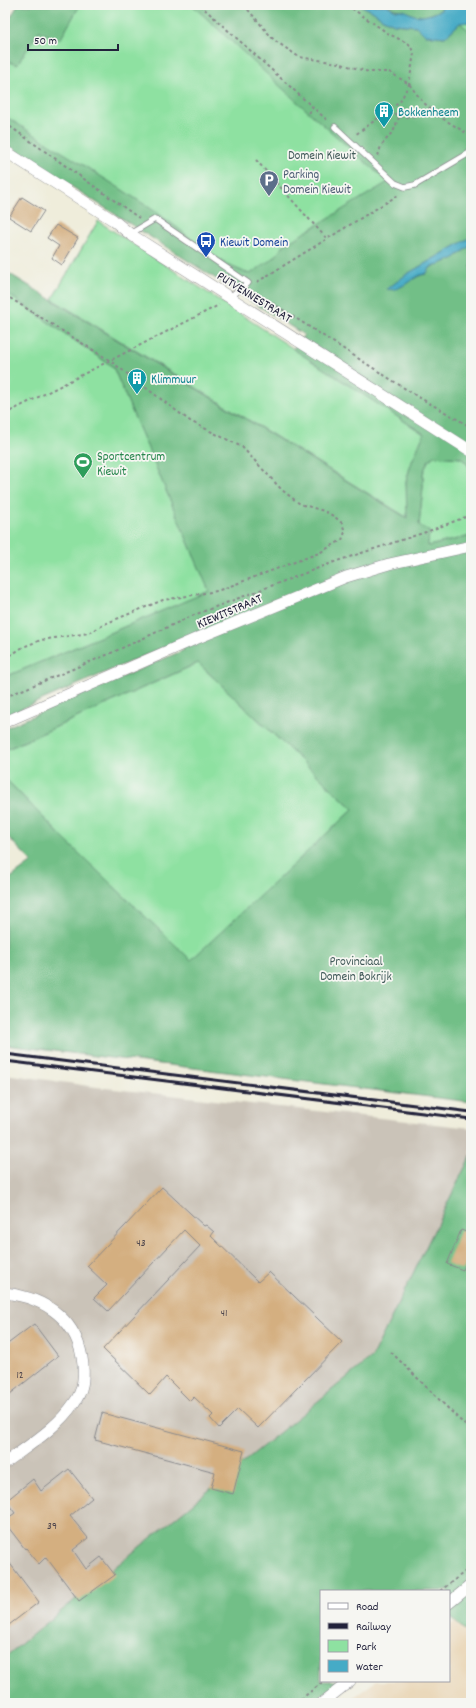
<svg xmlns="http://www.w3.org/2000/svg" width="476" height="1708" viewBox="0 0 476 1708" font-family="Dekko,sans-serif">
	<rect width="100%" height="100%" fill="#f6f6f2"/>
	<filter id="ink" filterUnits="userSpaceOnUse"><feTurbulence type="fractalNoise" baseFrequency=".025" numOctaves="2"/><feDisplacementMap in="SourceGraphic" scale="8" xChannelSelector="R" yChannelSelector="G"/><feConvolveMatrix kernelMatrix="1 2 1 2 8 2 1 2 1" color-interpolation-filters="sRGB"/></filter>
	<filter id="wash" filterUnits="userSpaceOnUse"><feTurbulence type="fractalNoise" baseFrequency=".012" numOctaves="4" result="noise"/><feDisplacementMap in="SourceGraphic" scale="16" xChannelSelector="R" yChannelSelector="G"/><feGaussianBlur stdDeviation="0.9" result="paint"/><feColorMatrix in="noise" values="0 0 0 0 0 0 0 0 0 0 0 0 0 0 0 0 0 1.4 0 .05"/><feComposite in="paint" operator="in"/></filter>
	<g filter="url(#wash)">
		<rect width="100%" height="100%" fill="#efeddb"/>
		<path fill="#ead8ba" d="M456,1621L471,1636V1703H346L376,1681H449V1626Z"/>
		<path fill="#cac3b8" d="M5,1074L96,1087L471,1128V1155L372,1357L5,1657Z"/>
		<g fill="#8ee1a1" stroke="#58826e">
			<path d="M45,5H471V428L5,130V60L7,61Z"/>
			<path d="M98,221L424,434L412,461L406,481L408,518L52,299Z"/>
			<path d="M5,292L113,367L210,591L5,677Z"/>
			<path d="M434,456L462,458L471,469V536L428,546L419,525L423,487V473L428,461Z"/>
			<path d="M198,663L353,809L275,882L471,1098L8,1042L64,839L5,778V750Z"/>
		</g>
		<g fill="#72bf87" stroke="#4a7061">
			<path d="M18,5H80L60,40L39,31L17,65L5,60V26Z"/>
			<path d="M192,5H360L372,11L383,19L394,24L416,26L425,35L445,37L460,23L471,32V237L407,274L390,290C402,286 413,275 426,274L431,267L453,259L471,245V469L462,458L434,456L428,461L423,473V487L419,525L429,531L428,546L471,536V1102L5,1045V882L32,862L5,834V778L64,839L191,960L353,809L198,663L5,750V728L184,650L178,641L5,716V677L209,591L113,367L5,292V271L407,518L406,481L412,461L424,434L293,349L304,335L5,144V116C55,148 107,179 156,212C187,233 215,263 250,274L275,257L284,245L388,182L295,100Z"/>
			<path d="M387,5H442L441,10C432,14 423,18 413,15C409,14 406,11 402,10C395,9 392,9 387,5Z"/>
			<path d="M471,1155V1636L449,1616V1591H321V1681H342L314,1703H5V1657L372,1357Z"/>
		</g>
		<g fill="#46abc6" stroke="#346680">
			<path d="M360,5H387L395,10H403L414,15L423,16L432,14L441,10L442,5H471V22L460,23L445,37L425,35L416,26L394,24L383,19L372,11Z"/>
			<path d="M471,237V245L453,259L431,267L426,274C413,275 401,293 387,289L407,274Z"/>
		</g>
		<g id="blocks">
			<g fill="#d4af80">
				<path d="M22,197L44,211L31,231L9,217Z"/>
				<path d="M56,225L78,238L62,265L52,258L59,246L47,238Z"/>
				<path d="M162,1187L204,1226L206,1225L214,1232L211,1236L258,1282L269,1272L342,1342L258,1428L238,1409L219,1428L210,1418L213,1415L194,1397L190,1401L166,1377L150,1395L103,1349L200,1246L184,1230L108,1311L94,1298L107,1285L87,1266Z"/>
				<path d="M461,1230L471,1234V1251L463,1270L447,1264Z"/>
				<path d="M34,1324L58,1356L5,1398V1346Z"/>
				<path d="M102,1413L244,1451L233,1494L211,1488L215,1472L95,1440Z"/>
				<path d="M69,1469L92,1498L70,1516L88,1538L73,1550L86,1569L101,1557L115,1575L79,1601L46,1557L39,1564L26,1548L25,1549L5,1523V1520L15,1513L6,1501L33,1479L41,1491Z"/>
				<path d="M5,1557L39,1602L5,1628Z"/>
			</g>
		</g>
	</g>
	<g filter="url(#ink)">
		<use href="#blocks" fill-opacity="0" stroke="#88888b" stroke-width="1"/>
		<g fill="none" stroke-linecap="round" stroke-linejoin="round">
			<defs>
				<g id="lane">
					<path d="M335,127L395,183L405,187L415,185L471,152"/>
					<path d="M130,234L155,219L248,283L230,297"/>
				</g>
				<g id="street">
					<path d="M5,151L113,220L130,234L471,451"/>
					<path d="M5,722L193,640L346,577L389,564L471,546"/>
					<path d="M5,1293C47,1298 79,1321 83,1365C84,1379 83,1391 74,1403C57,1428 29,1445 5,1463"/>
					<path d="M449,1603L471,1585"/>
					<path d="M322,1703L350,1681"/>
				</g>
			</defs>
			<use href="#lane" stroke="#88888b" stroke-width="7"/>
			<use href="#street" stroke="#88888b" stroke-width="12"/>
			<g stroke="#88888b" stroke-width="2" stroke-dasharray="3 3" stroke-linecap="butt">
				<path d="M200,5L328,121"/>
				<path d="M244,5L274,40L299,57L338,63L369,72H389L409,84L422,101L437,115L471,136"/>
				<path d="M347,5L389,34L409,44L414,53L409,84L400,102L355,135"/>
				<path d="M390,110L399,117L437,115"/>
				<path d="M309,113L313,108"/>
				<path d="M5,123L139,218"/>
				<path d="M378,156L381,146L394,130L399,117"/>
				<path d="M256,160L327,239"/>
				<path d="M257,282L400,194"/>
				<path d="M250,293L266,299L415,395L471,427"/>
				<path d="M5,295L109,360L190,421L242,447L282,490L300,504L324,511L335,517L342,523L345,532L342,540L319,553L217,591L163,600L107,623L89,633L41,640L23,647L11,655L5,657"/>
				<path d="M5,414L219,305"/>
				<path d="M5,697L109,654L194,615L337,561L426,532L471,515"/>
				<path d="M391,1352L471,1431"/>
				<path d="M440,1591L471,1567"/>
				<path d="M296,1703L324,1681"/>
			</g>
			<use href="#lane" stroke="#fff" stroke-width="5.5"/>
			<use href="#street" stroke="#fff" stroke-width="11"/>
			<g stroke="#22223b" stroke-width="3">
				<path d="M5,1054L471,1112"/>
				<path d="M5,1061L471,1119"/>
			</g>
		</g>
	</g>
	<defs>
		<symbol id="building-pin" viewBox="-11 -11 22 30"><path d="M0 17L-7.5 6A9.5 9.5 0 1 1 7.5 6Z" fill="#0f9aa8" stroke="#f6f6f2"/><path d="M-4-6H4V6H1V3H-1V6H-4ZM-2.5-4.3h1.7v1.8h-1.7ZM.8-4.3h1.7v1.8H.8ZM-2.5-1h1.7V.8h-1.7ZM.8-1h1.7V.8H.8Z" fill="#fff"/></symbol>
		<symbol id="parking-pin" viewBox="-11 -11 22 30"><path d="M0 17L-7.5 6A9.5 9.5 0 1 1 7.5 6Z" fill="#5c6f8a" stroke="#f6f6f2"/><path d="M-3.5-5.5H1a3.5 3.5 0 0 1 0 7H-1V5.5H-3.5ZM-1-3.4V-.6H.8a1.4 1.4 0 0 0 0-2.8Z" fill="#fff"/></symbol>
		<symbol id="bus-pin" viewBox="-11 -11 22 30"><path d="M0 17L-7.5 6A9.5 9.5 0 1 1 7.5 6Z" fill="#1a4fb4" stroke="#f6f6f2"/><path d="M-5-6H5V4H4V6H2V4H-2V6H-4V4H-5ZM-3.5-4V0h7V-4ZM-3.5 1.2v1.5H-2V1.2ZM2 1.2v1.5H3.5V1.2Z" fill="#fff"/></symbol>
		<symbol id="stadium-pin" viewBox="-11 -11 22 30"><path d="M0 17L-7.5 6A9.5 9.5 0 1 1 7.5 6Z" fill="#2e9e5b" stroke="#f6f6f2"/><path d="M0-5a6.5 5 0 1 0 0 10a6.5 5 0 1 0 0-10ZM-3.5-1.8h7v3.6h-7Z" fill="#fff"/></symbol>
	</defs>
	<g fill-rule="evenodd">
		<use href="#building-pin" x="373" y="100" width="22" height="30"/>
		<use href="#parking-pin" x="258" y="169" width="22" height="30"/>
		<use href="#bus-pin" x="195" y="230" width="22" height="30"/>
		<use href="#building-pin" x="126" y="367" width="22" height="30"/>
		<use href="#stadium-pin" x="72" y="451" width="22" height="30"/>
	</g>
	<g text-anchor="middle" stroke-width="3.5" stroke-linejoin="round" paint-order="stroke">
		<g font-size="11" fill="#4e454c">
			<text x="141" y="1246">43</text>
			<text x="224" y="1316">41</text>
			<text x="20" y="1378">12</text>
			<text x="52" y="1529">39</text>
		</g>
		<g font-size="13" fill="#0d838f" stroke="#f6f6f2" text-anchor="start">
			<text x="398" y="116">Bokkenheem</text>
			<text x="151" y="383">Klimmuur</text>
		</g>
		<g font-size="13" fill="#425b5a" stroke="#f6f6f2">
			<text x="322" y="159">Domein Kiewit</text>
			<text x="356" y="965">Provinciaal<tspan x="356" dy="15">Domein Bokrijk</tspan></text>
		</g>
		<g font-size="13" fill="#4e5e75" stroke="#f6f6f2" text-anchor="start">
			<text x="283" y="178">Parking<tspan x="283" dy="15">Domein Kiewit</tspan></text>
		</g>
		<g font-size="13" fill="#164399" stroke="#f6f6f2" text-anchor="start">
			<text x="220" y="246">Kiewit Domein</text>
		</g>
		<g font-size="13" fill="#22223b" stroke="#f6f6f2">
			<text transform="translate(255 296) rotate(32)" y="5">PUTVENNESTRAAT</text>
			<text transform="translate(229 610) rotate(-23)" y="5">KIEWITSTRAAT</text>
		</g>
		<g font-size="13" fill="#27864d" stroke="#f6f6f2" text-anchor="start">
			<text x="97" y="460">Sportcentrum<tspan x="97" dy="15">Kiewit</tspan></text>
		</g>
	</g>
	<rect width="476" height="1708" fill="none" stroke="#f6f6f2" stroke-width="20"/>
	<rect x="320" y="1590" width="130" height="92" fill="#f6f6f2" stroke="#a1a1a9"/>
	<rect x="328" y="1603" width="20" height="6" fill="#ffffff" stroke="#a1a1a9"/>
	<text x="356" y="1610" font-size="12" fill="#22223b">Road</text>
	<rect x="328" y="1623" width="20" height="6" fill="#22223b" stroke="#a1a1a9"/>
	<text x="356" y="1630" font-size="12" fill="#22223b">Railway</text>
	<rect x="328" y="1640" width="20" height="12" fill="#8ee1a1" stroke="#a1a1a9"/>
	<text x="356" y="1650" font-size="12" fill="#22223b">Park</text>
	<rect x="328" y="1660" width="20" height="12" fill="#46abc6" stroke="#a1a1a9"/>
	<text x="356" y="1670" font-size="12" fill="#22223b">Water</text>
	<path d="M28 44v6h90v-6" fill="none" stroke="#22223b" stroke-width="2"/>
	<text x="34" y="44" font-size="12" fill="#22223b" stroke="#f6f6f2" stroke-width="3" paint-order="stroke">50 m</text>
</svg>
